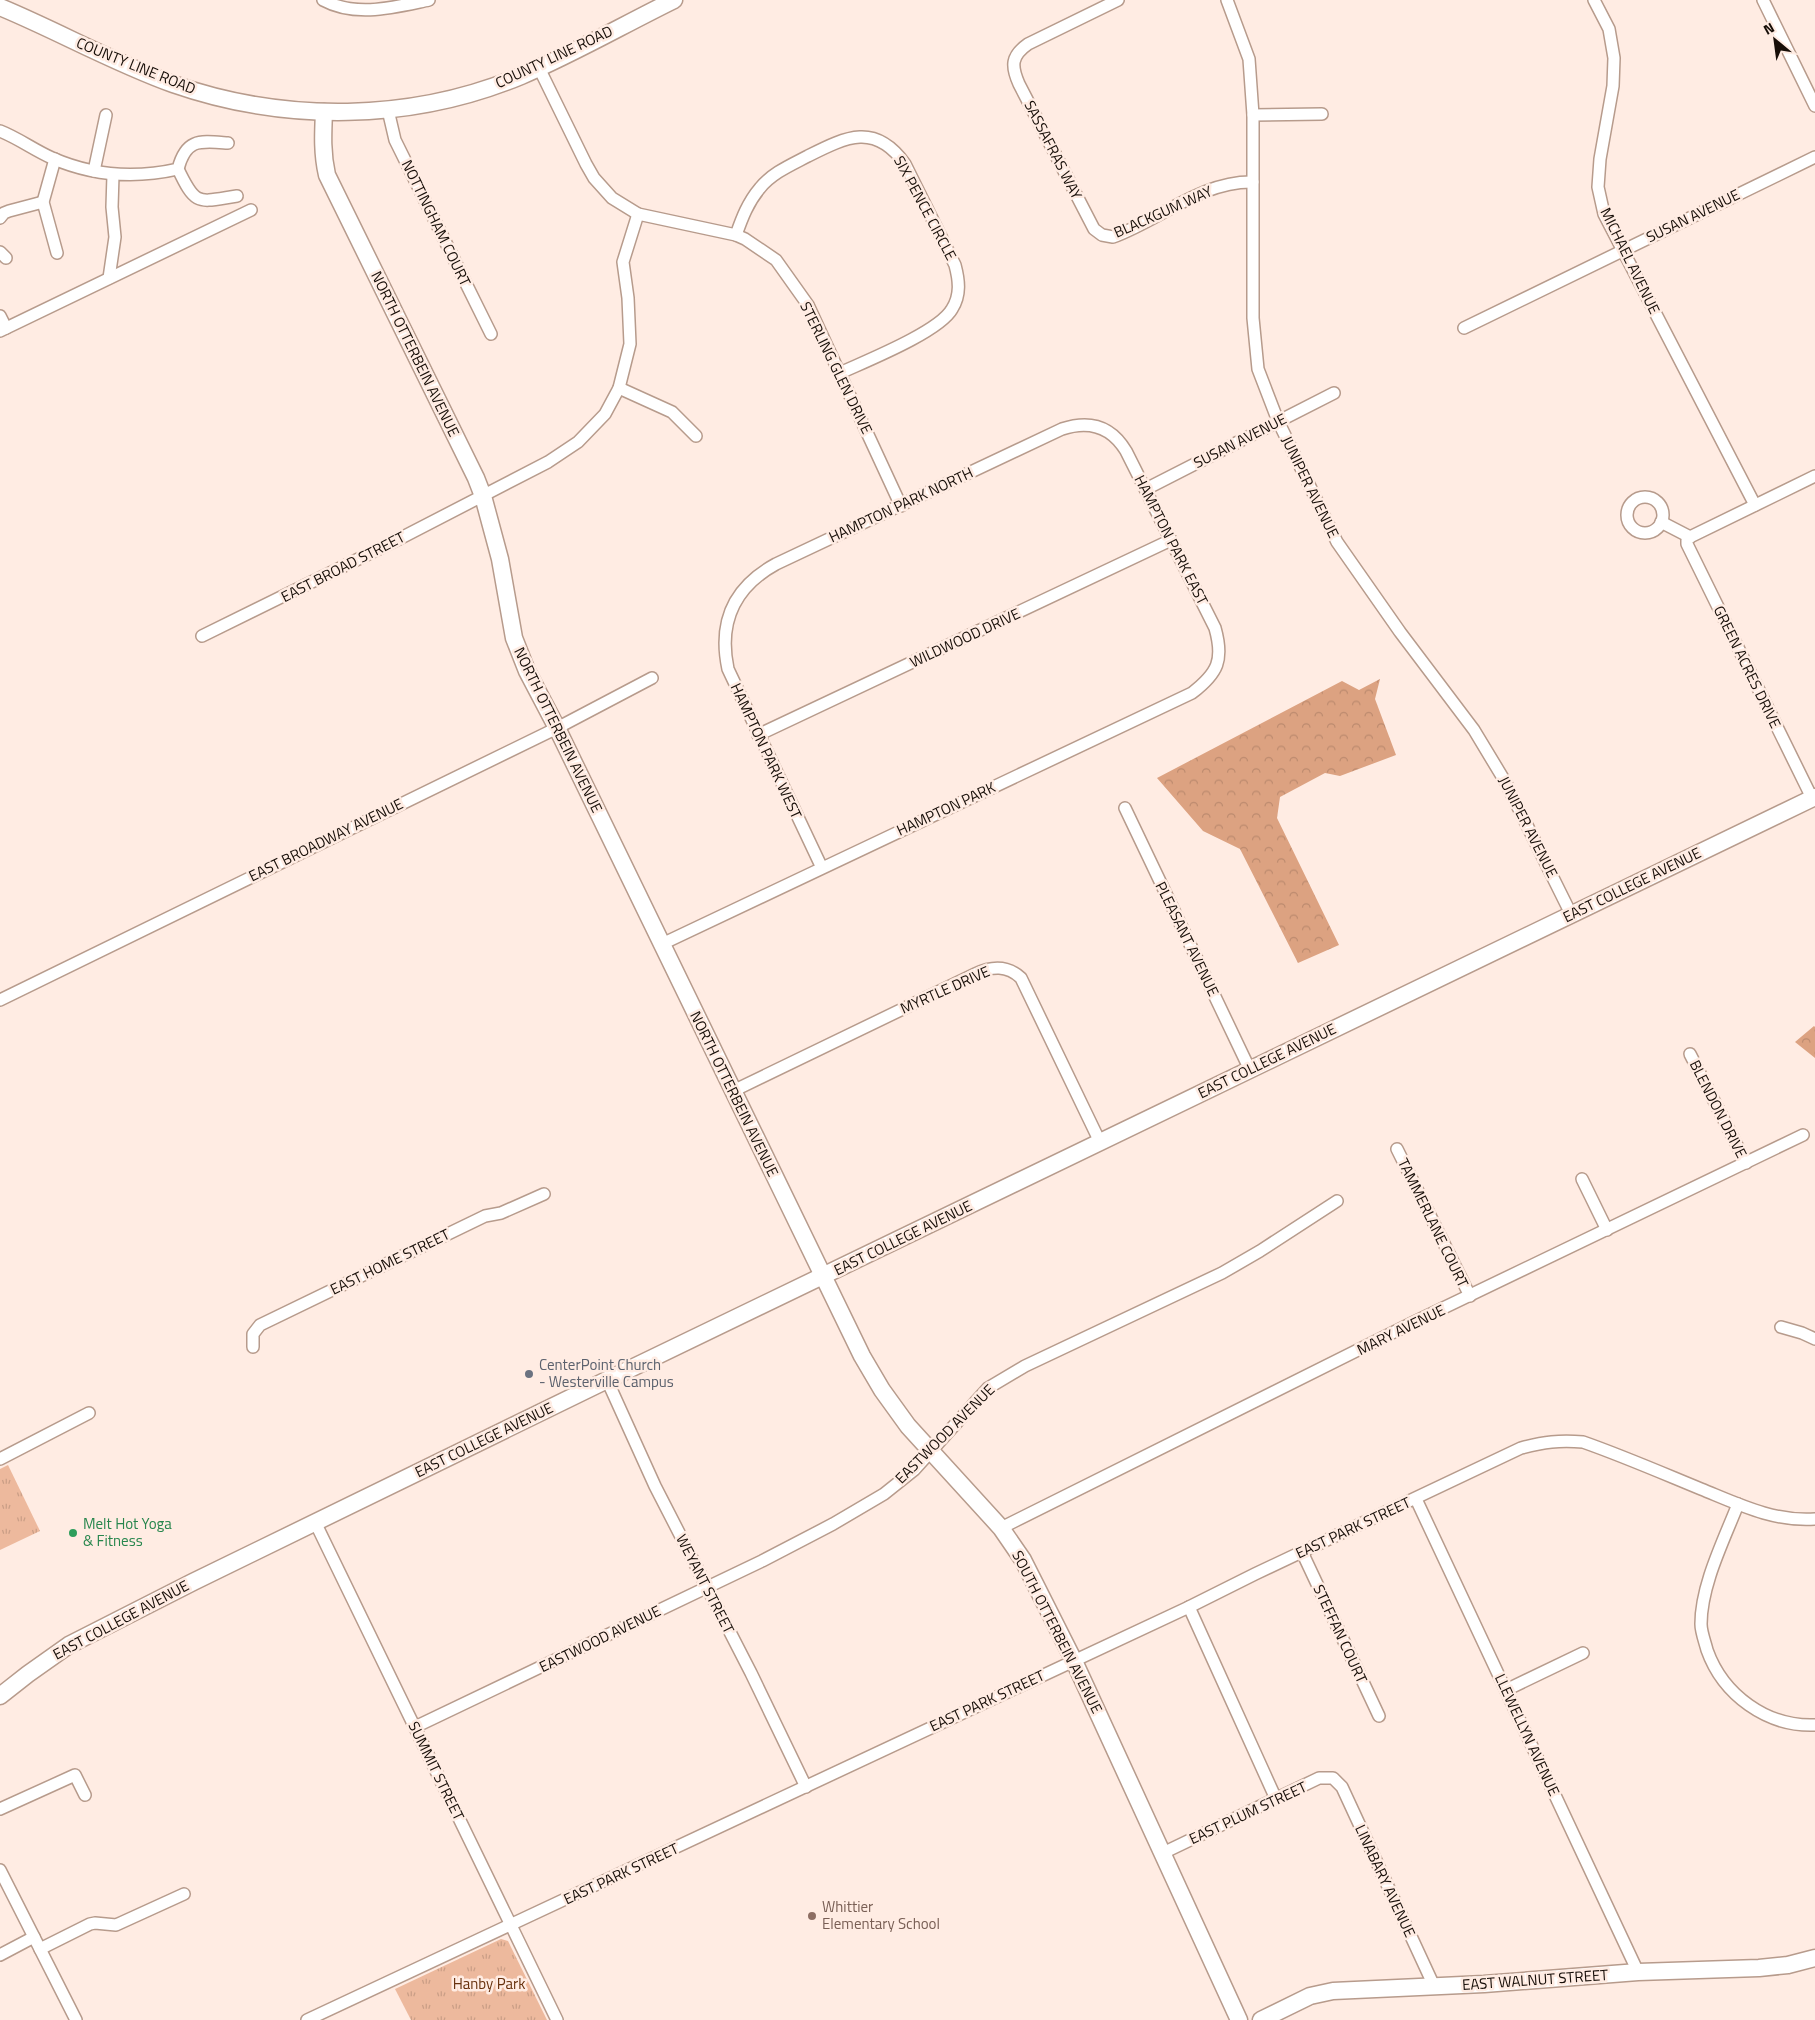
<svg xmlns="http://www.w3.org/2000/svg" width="1815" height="2020" viewBox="0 0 1815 2020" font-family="'Titillium Web',sans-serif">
	<defs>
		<pattern id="forest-crowns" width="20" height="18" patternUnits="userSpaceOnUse" patternTransform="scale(1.25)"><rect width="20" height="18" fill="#dca281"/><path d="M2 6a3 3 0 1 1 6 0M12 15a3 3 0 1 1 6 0" fill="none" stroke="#bc8a6e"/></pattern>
		<pattern id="park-tufts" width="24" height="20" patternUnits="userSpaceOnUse" patternTransform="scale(1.25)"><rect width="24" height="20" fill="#edb99d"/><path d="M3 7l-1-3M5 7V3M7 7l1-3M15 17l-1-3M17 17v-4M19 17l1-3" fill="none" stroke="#ca9e86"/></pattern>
	</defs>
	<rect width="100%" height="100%" fill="#ffece3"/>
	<g fill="url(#forest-crowns)">
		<path d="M1380,679L1375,699L1396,755L1340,776L1325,773L1280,797L1277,818L1339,945L1298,963L1240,849L1203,831L1157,778L1342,681L1359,690Z"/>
		<path d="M1814,1026L1815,1027V1058L1795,1042Z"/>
	</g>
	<g fill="url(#park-tufts)">
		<path d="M8,1465L40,1531L0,1550V1469Z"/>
		<path d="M501,1939L508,1941L547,2020H411L395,1989Z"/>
	</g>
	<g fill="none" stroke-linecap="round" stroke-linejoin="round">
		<defs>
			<g id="street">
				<path d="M323,0C356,18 395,7 429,0"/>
				<path d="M1118,0L1028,44C1011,56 1011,66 1019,84L1094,229L1102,235L1113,237C1160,220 1201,181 1253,182"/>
				<path d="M1227,0L1249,59L1253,115V318L1258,369L1278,421L1337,542L1400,632L1474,730L1506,783L1571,914"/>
				<path d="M1594,0L1609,29L1614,58L1613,86L1600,159L1598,187L1604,214L1755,505"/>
				<path d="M1763,0L1815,106"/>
				<path d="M539,68L586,164L594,178L612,198L638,214L736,235L745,239L776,260L808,305L901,506"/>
				<path d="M388,110L395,140L491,334"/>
				<path d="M1253,115L1322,114"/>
				<path d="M0,131C18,138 34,150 52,158C93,176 134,179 178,169C186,138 200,141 228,143"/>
				<path d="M55,159L43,202L57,253"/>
				<path d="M178,169C196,207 198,202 237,196"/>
				<path d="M94,171L106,115"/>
				<path d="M0,218L4,213L9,211L43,202"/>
				<path d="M736,235C742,218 748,202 760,188C772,173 791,165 808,156C846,137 875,122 905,164L955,265C959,280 961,295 952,309C939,332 866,361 840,373"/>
				<path d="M0,252L6,258"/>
				<path d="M109,278L115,237L112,207L113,175"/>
				<path d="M0,316L6,328"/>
				<path d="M1464,328L1815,157"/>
				<path d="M0,331L251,210"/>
				<path d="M619,388L672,412L696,436"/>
				<path d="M1146,489L1334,393"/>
				<circle cx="1645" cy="515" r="18"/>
				<path d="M1661,522L1690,537"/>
				<path d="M1690,537L1687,540V544L1812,798"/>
				<path d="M1690,537L1815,476"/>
				<path d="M202,636L399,539L548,462L578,442L605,414L619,388L630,344L628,298L623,262L638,214"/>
				<path d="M758,735L1171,540"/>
				<path d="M1125,808L1250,1070"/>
				<path d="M662,944L1192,693C1218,673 1224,660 1215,628L1126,451C1111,426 1089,420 1062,429L776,564C734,587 718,622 728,669L822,868"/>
				<path d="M0,1000L557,728L652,678"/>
				<path d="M1690,1054L1746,1163"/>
				<path d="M733,1091L975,974C992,966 1007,965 1021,978L1100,1142"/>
				<path d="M1397,1149L1470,1296"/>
				<path d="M1582,1179L1607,1230"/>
				<path d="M1781,1327L1802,1333L1815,1339"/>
				<path d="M253,1347V1334L260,1325L485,1216L501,1213L544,1194"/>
				<path d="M607,1380L655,1486L751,1673L806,1787"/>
				<path d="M0,1459L89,1413"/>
				<path d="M1416,1499L1638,1972"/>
				<path d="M1738,1504C1724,1540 1701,1585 1701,1624C1701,1632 1705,1642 1707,1650C1723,1695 1767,1727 1815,1725"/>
				<path d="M315,1522L557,2020"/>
				<path d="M1001,1528L1412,1323L1803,1135"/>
				<path d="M1302,1552L1379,1716"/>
				<path d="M1189,1607L1276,1799"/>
				<path d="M1506,1690L1583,1653"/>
				<path d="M415,1727L762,1561L833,1524L884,1494L914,1470L988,1388L1025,1366L1222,1273L1260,1251L1337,1201"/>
				<path d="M0,1809L75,1775L85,1795"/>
				<path d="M1163,1853L1319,1778H1333L1342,1787L1434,1986"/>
				<path d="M0,1870L76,2020"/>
				<path d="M40,1949L90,1924L95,1923L116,1925L184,1894"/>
				<path d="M0,1955L34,1937"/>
				<path d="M307,2020L1189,1607L1255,1574L1521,1448C1544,1442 1559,1440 1583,1442C1623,1456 1662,1473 1701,1489C1738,1504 1774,1522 1815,1519"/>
			</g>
			<g id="secondary">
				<path d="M0,7C58,31 114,63 173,84C285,123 411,122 521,76C573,54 623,25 674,0"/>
				<path d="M324,112C323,134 322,153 327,175L476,478L483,496L500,559L514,638L527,671L557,728L862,1356L882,1390L908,1426L1001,1528L1023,1560L1074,1661L1239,2020"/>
				<path d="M0,1696L28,1674L69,1645L193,1582L607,1380L1815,797"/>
				<path d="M1261,2020L1310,1996L1333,1991L1484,1984L1638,1972L1759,1968L1788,1965L1815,1958"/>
			</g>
		</defs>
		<use href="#street" stroke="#b79b8c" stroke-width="14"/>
		<use href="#secondary" stroke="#b79b8c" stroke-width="19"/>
		<use href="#street" stroke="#fff" stroke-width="11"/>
		<use href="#secondary" stroke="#fff" stroke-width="16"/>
	</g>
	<circle fill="#6b7280" stroke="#ffece3" stroke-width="2" cx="529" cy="1374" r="5"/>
	<circle fill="#2e9e5b" stroke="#ffece3" stroke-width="2" cx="73" cy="1533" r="5"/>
	<circle fill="#8d6e63" stroke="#ffece3" stroke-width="2" cx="812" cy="1916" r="5"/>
	<g text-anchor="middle" stroke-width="5" stroke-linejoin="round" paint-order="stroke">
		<g font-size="15" fill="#170e08" stroke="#ffece3">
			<text transform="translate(554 57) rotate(-25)" y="5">COUNTY LINE ROAD</text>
			<text transform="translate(136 66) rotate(22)" y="5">COUNTY LINE ROAD</text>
			<text transform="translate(1053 150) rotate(63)" y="5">SASSAFRAS WAY</text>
			<text transform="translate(925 208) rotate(62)" y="5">SIX PENCE CIRCLE</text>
			<text transform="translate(1163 212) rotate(-24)" y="5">BLACKGUM WAY</text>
			<text transform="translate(1693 216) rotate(-26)" y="5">SUSAN AVENUE</text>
			<text transform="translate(436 223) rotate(64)" y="5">NOTTINGHAM COURT</text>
			<text transform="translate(1630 261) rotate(64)" y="5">MICHAEL AVENUE</text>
			<text transform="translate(415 354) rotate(64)" y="5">NORTH OTTERBEIN AVENUE</text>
			<text transform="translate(836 368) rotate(64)" y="5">STERLING GLEN DRIVE</text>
			<text transform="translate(1240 441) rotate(-27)" y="5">SUSAN AVENUE</text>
			<text transform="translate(1310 487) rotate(64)" y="5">JUNIPER AVENUE</text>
			<text transform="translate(901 505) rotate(-25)" y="5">HAMPTON PARK NORTH</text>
			<text transform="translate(1171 540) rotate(63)" y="5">HAMPTON PARK EAST</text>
			<text transform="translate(343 567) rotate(-27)" y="5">EAST BROAD STREET</text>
			<text transform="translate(965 638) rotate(-25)" y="5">WILDWOOD DRIVE</text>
			<text transform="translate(1747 667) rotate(64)" y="5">GREEN ACRES DRIVE</text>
			<text transform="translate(558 730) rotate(64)" y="5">NORTH OTTERBEIN AVENUE</text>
			<text transform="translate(766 751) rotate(65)" y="5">HAMPTON PARK WEST</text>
			<text transform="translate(946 809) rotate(-25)" y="5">HAMPTON PARK</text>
			<text transform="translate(1528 827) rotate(63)" y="5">JUNIPER AVENUE</text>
			<text transform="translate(326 840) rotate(-26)" y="5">EAST BROADWAY AVENUE</text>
			<text transform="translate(1632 885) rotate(-26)" y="5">EAST COLLEGE AVENUE</text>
			<text transform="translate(1187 939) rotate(64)" y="5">PLEASANT AVENUE</text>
			<text transform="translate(945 990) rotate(-24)" y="5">MYRTLE DRIVE</text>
			<text transform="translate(1267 1061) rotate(-26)" y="5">EAST COLLEGE AVENUE</text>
			<text transform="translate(734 1094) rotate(64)" y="5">NORTH OTTERBEIN AVENUE</text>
			<text transform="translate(1718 1109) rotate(63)" y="5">BLENDON DRIVE</text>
			<text transform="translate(1433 1223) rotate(64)" y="5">TAMMERLANE COURT</text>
			<text transform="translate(903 1238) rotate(-26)" y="5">EAST COLLEGE AVENUE</text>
			<text transform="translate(390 1262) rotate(-26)" y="5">EAST HOME STREET</text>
			<text transform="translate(1401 1330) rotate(-26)" y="5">MARY AVENUE</text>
			<text transform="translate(945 1434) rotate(-45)" y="5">EASTWOOD AVENUE</text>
			<text transform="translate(484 1440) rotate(-26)" y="5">EAST COLLEGE AVENUE</text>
			<text transform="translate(1353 1528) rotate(-25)" y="5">EAST PARK STREET</text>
			<text transform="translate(705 1584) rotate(63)" y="5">WEYANT STREET</text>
			<text transform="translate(121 1620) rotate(-28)" y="5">EAST COLLEGE AVENUE</text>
			<text transform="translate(1057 1632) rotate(63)" y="5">SOUTH OTTERBEIN AVENUE</text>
			<text transform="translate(1340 1634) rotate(65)" y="5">STEFFAN COURT</text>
			<text transform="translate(600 1639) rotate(-26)" y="5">EASTWOOD AVENUE</text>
			<text transform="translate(987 1701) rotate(-25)" y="5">EAST PARK STREET</text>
			<text transform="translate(1527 1735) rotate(65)" y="5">LLEWELLYN AVENUE</text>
			<text transform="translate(436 1771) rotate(64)" y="5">SUMMIT STREET</text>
			<text transform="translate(1248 1813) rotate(-25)" y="5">EAST PLUM STREET</text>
			<text transform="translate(621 1874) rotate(-25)" y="5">EAST PARK STREET</text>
			<text transform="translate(1385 1881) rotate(65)" y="5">LINABARY AVENUE</text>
			<text transform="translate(1535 1980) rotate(-4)" y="5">EAST WALNUT STREET</text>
		</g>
		<g font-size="15" fill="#5b616d" stroke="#ffece3" text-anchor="start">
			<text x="539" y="1370">CenterPoint Church<tspan x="539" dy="17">- Westerville Campus</tspan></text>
		</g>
		<g font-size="15" fill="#27864d" stroke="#ffece3" text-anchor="start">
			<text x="83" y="1529">Melt Hot Yoga<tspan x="83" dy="17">&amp; Fitness</tspan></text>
		</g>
		<g font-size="15" fill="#785e54" stroke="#ffece3" text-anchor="start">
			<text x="822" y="1912">Whittier<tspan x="822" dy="17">Elementary School</tspan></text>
		</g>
		<g font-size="15" fill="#67310d" stroke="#ffece3">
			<text x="489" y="1989">Hanby Park</text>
		</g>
	</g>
	<g transform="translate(1775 40) rotate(331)" stroke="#ffece3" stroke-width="4" paint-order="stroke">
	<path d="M0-4L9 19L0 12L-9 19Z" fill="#170e08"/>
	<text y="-8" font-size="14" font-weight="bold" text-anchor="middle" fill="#170e08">N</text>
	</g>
</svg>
